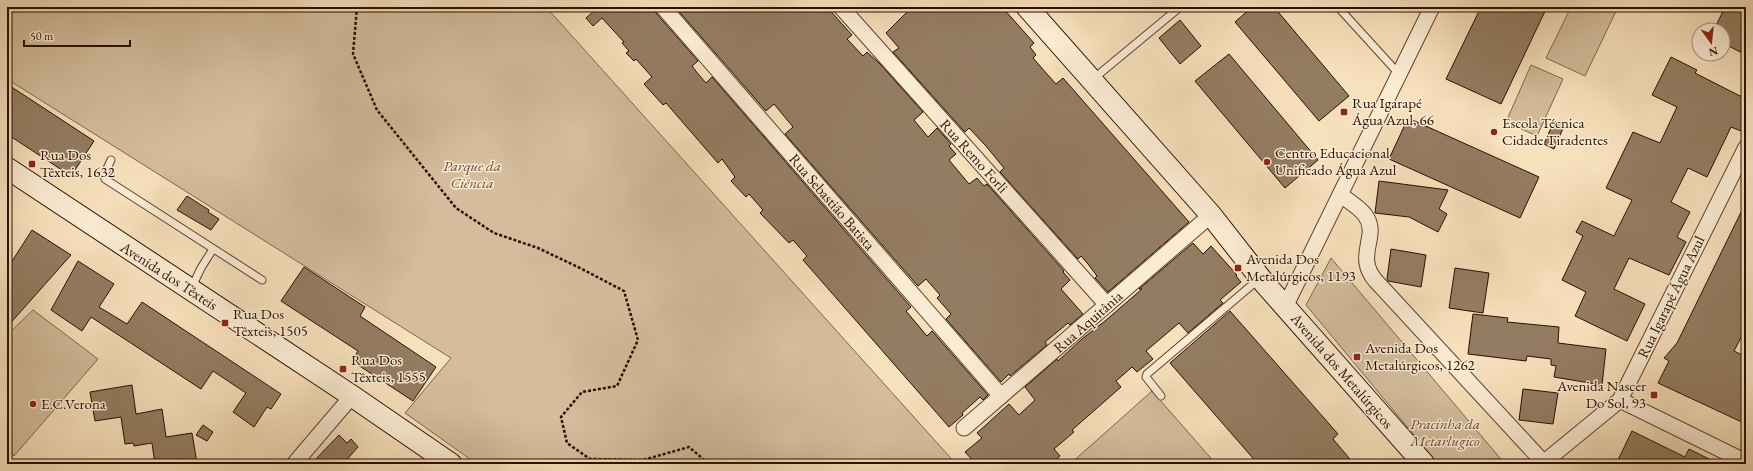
<svg xmlns="http://www.w3.org/2000/svg" width="1753" height="471" viewBox="0 0 1753 471" font-family="'EB Garamond',serif">
	<rect width="100%" height="100%" fill="#f7e0bc"/>
	<filter id="stains"><feTurbulence type="fractalNoise" baseFrequency=".005" numOctaves="4"/><feColorMatrix values="0 0 0 0 .2 0 0 0 0 .09 0 0 0 0 .02 0 0 0 .5 -.17"/></filter>
	<radialGradient id="worn" r=".72"><stop offset=".6" stop-color="#630" stop-opacity="0"/><stop offset="1" stop-color="#630" stop-opacity=".3"/></radialGradient>
	<g fill="#d4bc9c" stroke="#7e664e">
		<path d="M7,7H546L956,464H689L686,460L676,464H477L405,413L451,358L7,79Z"/>
		<path d="M1571,7H1618L1585,76L1546,58Z"/>
		<path d="M1531,65L1563,79L1537,136L1506,122Z"/>
		<path d="M1331,258L1505,464H1438L1306,305Z"/>
		<path d="M33,310L98,359L14,456L7,449V335Z"/>
		<path d="M1152,391L1216,464H1070Z"/>
	</g>
	<g fill="#947c62" stroke="#290f00">
		<path d="M592,7H654L656,13L698,61L692,66L699,75L706,83L712,77L911,307L906,311L927,336L932,331L988,395L983,400L980,397L962,413L963,415L949,427L803,260L807,256L793,240L789,243L760,213L763,210L749,194L746,197L731,181L735,177L722,159L718,163L666,103L663,105L644,84L652,77L636,59L634,61L626,53L629,51L622,43L624,42L602,18L593,26L586,18L595,10Z"/>
		<path d="M675,7H827L852,35L847,39L863,56L867,52L880,64L923,112L914,120L928,137L937,128L951,144L949,146L956,154L949,160L969,184L977,178L984,186L987,184L1064,271L1063,272L1070,280L1061,289L1083,314L1070,325L1068,323L1045,342L1047,345L1010,376L1009,374L1001,382L946,319L951,314L937,298L940,295L926,279L918,286L785,134L793,127L774,104L766,111Z"/>
		<path d="M912,7H1002L1034,43L1030,47L1036,55L1033,58L1047,74L1056,84L1063,78L1189,222L1108,292L1095,278L1097,276L1088,264L1081,256L1078,259L1000,172L1004,168L986,146L969,128L965,132L893,52L899,48L886,33Z"/>
		<path d="M1252,7H1274L1349,96L1319,121L1235,22Z"/>
		<path d="M1481,7H1547L1501,104L1446,79Z"/>
		<path d="M1725,7H1746V55L1723,43V30H1714Z"/>
		<path d="M1180,20L1201,46L1180,64L1159,38Z"/>
		<path d="M1229,54L1318,160L1285,188L1195,81Z"/>
		<path d="M1671,57L1697,70L1695,73L1746,99V123L1741,131L1731,127L1707,177L1688,168L1671,202L1690,212L1677,237L1686,242L1669,275L1629,258L1614,289L1645,304L1627,341L1575,316L1586,292L1562,280L1583,236L1576,232L1582,221L1614,236L1632,200L1606,188L1633,132L1660,143L1677,107L1652,95Z"/>
		<path d="M7,84L94,141L71,176L7,134Z"/>
		<path d="M1408,118L1539,177L1520,218L1389,159Z"/>
		<path d="M1554,121L1564,126L1554,149L1544,144Z"/>
		<path d="M1379,181L1448,190L1439,209L1447,214L1438,232L1409,217L1375,213Z"/>
		<path d="M187,196L209,210L208,212L219,219L211,230L177,210Z"/>
		<path d="M1746,202V328L1734,351L1746,357V424L1658,383L1669,361L1664,358L1677,343Z"/>
		<path d="M32,230L71,255L7,327V269Z"/>
		<path d="M1193,243L1203,254L1211,246L1237,275L1236,276L1241,282L1220,300L1223,303L1188,333L1179,323L1146,351L1153,359L1137,372L1132,367L1116,381L1121,387L1072,430L1074,432L1054,449L1060,456L1051,464H976L965,452L982,438L977,433L1009,404L1019,415L1035,400L1025,387L1057,359L1058,361L1082,339L1105,321L1142,289H1139Z"/>
		<path d="M1391,249L1426,255L1421,287L1388,281L1387,279Z"/>
		<path d="M78,261L114,284L99,307L127,324L142,302L281,394L271,409L267,407L254,427L233,412L246,393L213,371L201,389L91,317L82,331L51,310Z"/>
		<path d="M304,267L365,307L360,316L436,367L413,401L352,361L358,351L281,301Z"/>
		<path d="M1455,268L1489,273L1483,313L1449,308Z"/>
		<path d="M1230,311L1338,434L1333,439L1354,464H1258L1170,363Z"/>
		<path d="M1473,314L1508,318L1507,322L1559,327L1558,343L1606,349L1602,385L1554,377L1556,366L1551,365V359L1527,356L1526,361L1468,354Z"/>
		<path d="M132,385L136,414L162,409L166,437L192,433L197,463L155,464L152,443L134,446L133,443L125,444L121,417L95,421L90,392Z"/>
		<path d="M1523,389L1558,393L1553,424L1519,420Z"/>
		<path d="M203,425L213,432L207,441L196,435Z"/>
		<path d="M1632,431L1685,457L1689,449L1719,464H1616Z"/>
		<path d="M339,435L347,443L351,439L358,447L343,464H311Z"/>
	</g>
	<g fill="none" stroke-linecap="round" stroke-linejoin="round">
		<defs>
			<g id="service">
				<path d="M1338,7L1399,74"/>
				<path d="M1092,80L1180,7"/>
				<path d="M111,160L104,175L105,179L262,280"/>
				<path d="M192,287L201,268L213,249"/>
				<path d="M1161,396L1146,377L1147,374L1259,279"/>
			</g>
			<g id="minor">
				<path d="M663,7L1001,396"/>
				<path d="M841,7L1107,305"/>
				<path d="M1341,195C1348,201 1359,207 1365,215C1377,231 1364,246 1367,263C1368,270 1371,275 1375,280L1544,463"/>
				<path d="M1285,307L1432,7"/>
				<path d="M1620,400L1746,462"/>
				<path d="M964,428L1211,215"/>
				<path d="M294,464L352,396"/>
				<path d="M1542,464L1620,400L1746,147"/>
			</g>
			<g id="secondary">
				<path d="M1027,7L1211,215L1265,284L1424,464"/>
				<path d="M7,168L352,396L451,464"/>
			</g>
		</defs>
		<use href="#service" stroke="#5c432f" stroke-width="9"/>
		<use href="#minor" stroke="#5c432f" stroke-width="17"/>
		<use href="#secondary" stroke="#290f00" stroke-width="23"/>
		<path stroke="#290f00" stroke-width="2.5" stroke-dasharray="3 2" stroke-linecap="butt" d="M357,7L353,54L377,110L456,208L494,233L538,248L580,268L624,291L638,340L617,386L582,392L561,417L567,443L590,459L643,460L689,447L709,464"/>
		<use href="#service" stroke="#faebd3" stroke-width="7"/>
		<use href="#minor" stroke="#faebd3" stroke-width="15"/>
		<use href="#secondary" stroke="#faebd3" stroke-width="21"/>
	</g>
	<g fill="#8f2418" stroke="#faebd3" stroke-width="1.5">
		<rect x="1340" y="108" width="8" height="8" rx="2"/>
		<circle cx="1494" cy="132" r="4"/>
		<circle cx="1267" cy="162" r="4"/>
		<rect x="28" y="160" width="8" height="8" rx="2"/>
		<rect x="1234" y="264" width="8" height="8" rx="2"/>
		<rect x="221" y="319" width="8" height="8" rx="2"/>
		<rect x="1353" y="353" width="8" height="8" rx="2"/>
		<rect x="339" y="365" width="8" height="8" rx="2"/>
		<rect x="1650" y="391" width="8" height="8" rx="2"/>
		<circle cx="33" cy="404" r="4"/>
	</g>
	<g text-anchor="middle" stroke-width="3" stroke-linejoin="round" paint-order="stroke">
		<g font-size="15" fill="#290f00" stroke="#faebd3" text-anchor="start">
			<text x="1352" y="108">Rua Igarapé<tspan x="1352" dy="17">Água Azul, 66</tspan></text>
			<text x="1502" y="128">Escola Técnica<tspan x="1502" dy="17">Cidade Tiradentes</tspan></text>
			<text x="1275" y="158">Centro Educacional<tspan x="1275" dy="17">Unificado Água Azul</tspan></text>
			<text x="40" y="160">Rua Dos<tspan x="40" dy="17">Têxteis, 1632</tspan></text>
			<text x="1246" y="264">Avenida Dos<tspan x="1246" dy="17">Metalúrgicos, 1193</tspan></text>
			<text x="233" y="319">Rua Dos<tspan x="233" dy="17">Têxteis, 1505</tspan></text>
			<text x="1365" y="353">Avenida Dos<tspan x="1365" dy="17">Metalúrgicos, 1262</tspan></text>
			<text x="351" y="365">Rua Dos<tspan x="351" dy="17">Têxteis, 1555</tspan></text>
			<text x="1646" y="391" text-anchor="end">Avenida Nascer<tspan x="1646" dy="17">Do Sol, 93</tspan></text>
			<text x="41" y="409">E.C.Verona</text>
		</g>
		<g font-size="15" fill="#290f00" stroke="#faebd3">
			<text transform="translate(974 156) rotate(48)" y="5">Rua Remo Forli</text>
			<text transform="translate(832 202) rotate(49)" y="5">Rua Sebastião Batista</text>
			<text transform="translate(169 276) rotate(33)" y="5">Avenida dos Têxteis</text>
			<text transform="translate(1671 297) rotate(-64)" y="5">Rua Igarapé Água Azul</text>
			<text transform="translate(1088 322) rotate(-41)" y="5">Rua Aquitânia</text>
			<text transform="translate(1342 371) rotate(49)" y="5">Avenida dos Metalúrgicos</text>
		</g>
		<g font-size="15" font-style="italic" fill="#654c37" stroke="#faebd3">
			<text x="472" y="171">Parque da<tspan x="472" dy="17">Ciência</tspan></text>
			<text x="1445" y="429">Pracinha da<tspan x="1445" dy="17">Metarlugico</tspan></text>
		</g>
	</g>
	<rect width="1753" height="471" fill="none" stroke="#f7e0bc" stroke-width="24"/>
	<rect x="8" y="8" width="1737" height="455" fill="none" stroke="#290f00" stroke-width="2"/>
	<rect x="12" y="12" width="1729" height="447" fill="none" stroke="#290f00"/>
	<g transform="translate(1711 42) rotate(165)"><circle r="19" fill="#faebd3" stroke="#a6937f"/>
	<path d="M0-3L7 15L0 10L-7 15Z" fill="#8f2418"/>
	<text y="-6" font-size="11" font-weight="bold" text-anchor="middle" fill="#290f00">N</text>
	</g>
	<path d="M24 40v6h106v-6" fill="none" stroke="#290f00" stroke-width="2"/>
	<text x="30" y="40" font-size="12" fill="#290f00" stroke="#faebd3" stroke-width="3" paint-order="stroke">50 m</text>
	<rect width="100%" height="100%" filter="url(#stains)"/>
	<rect width="100%" height="100%" fill="url(#worn)"/>
</svg>
